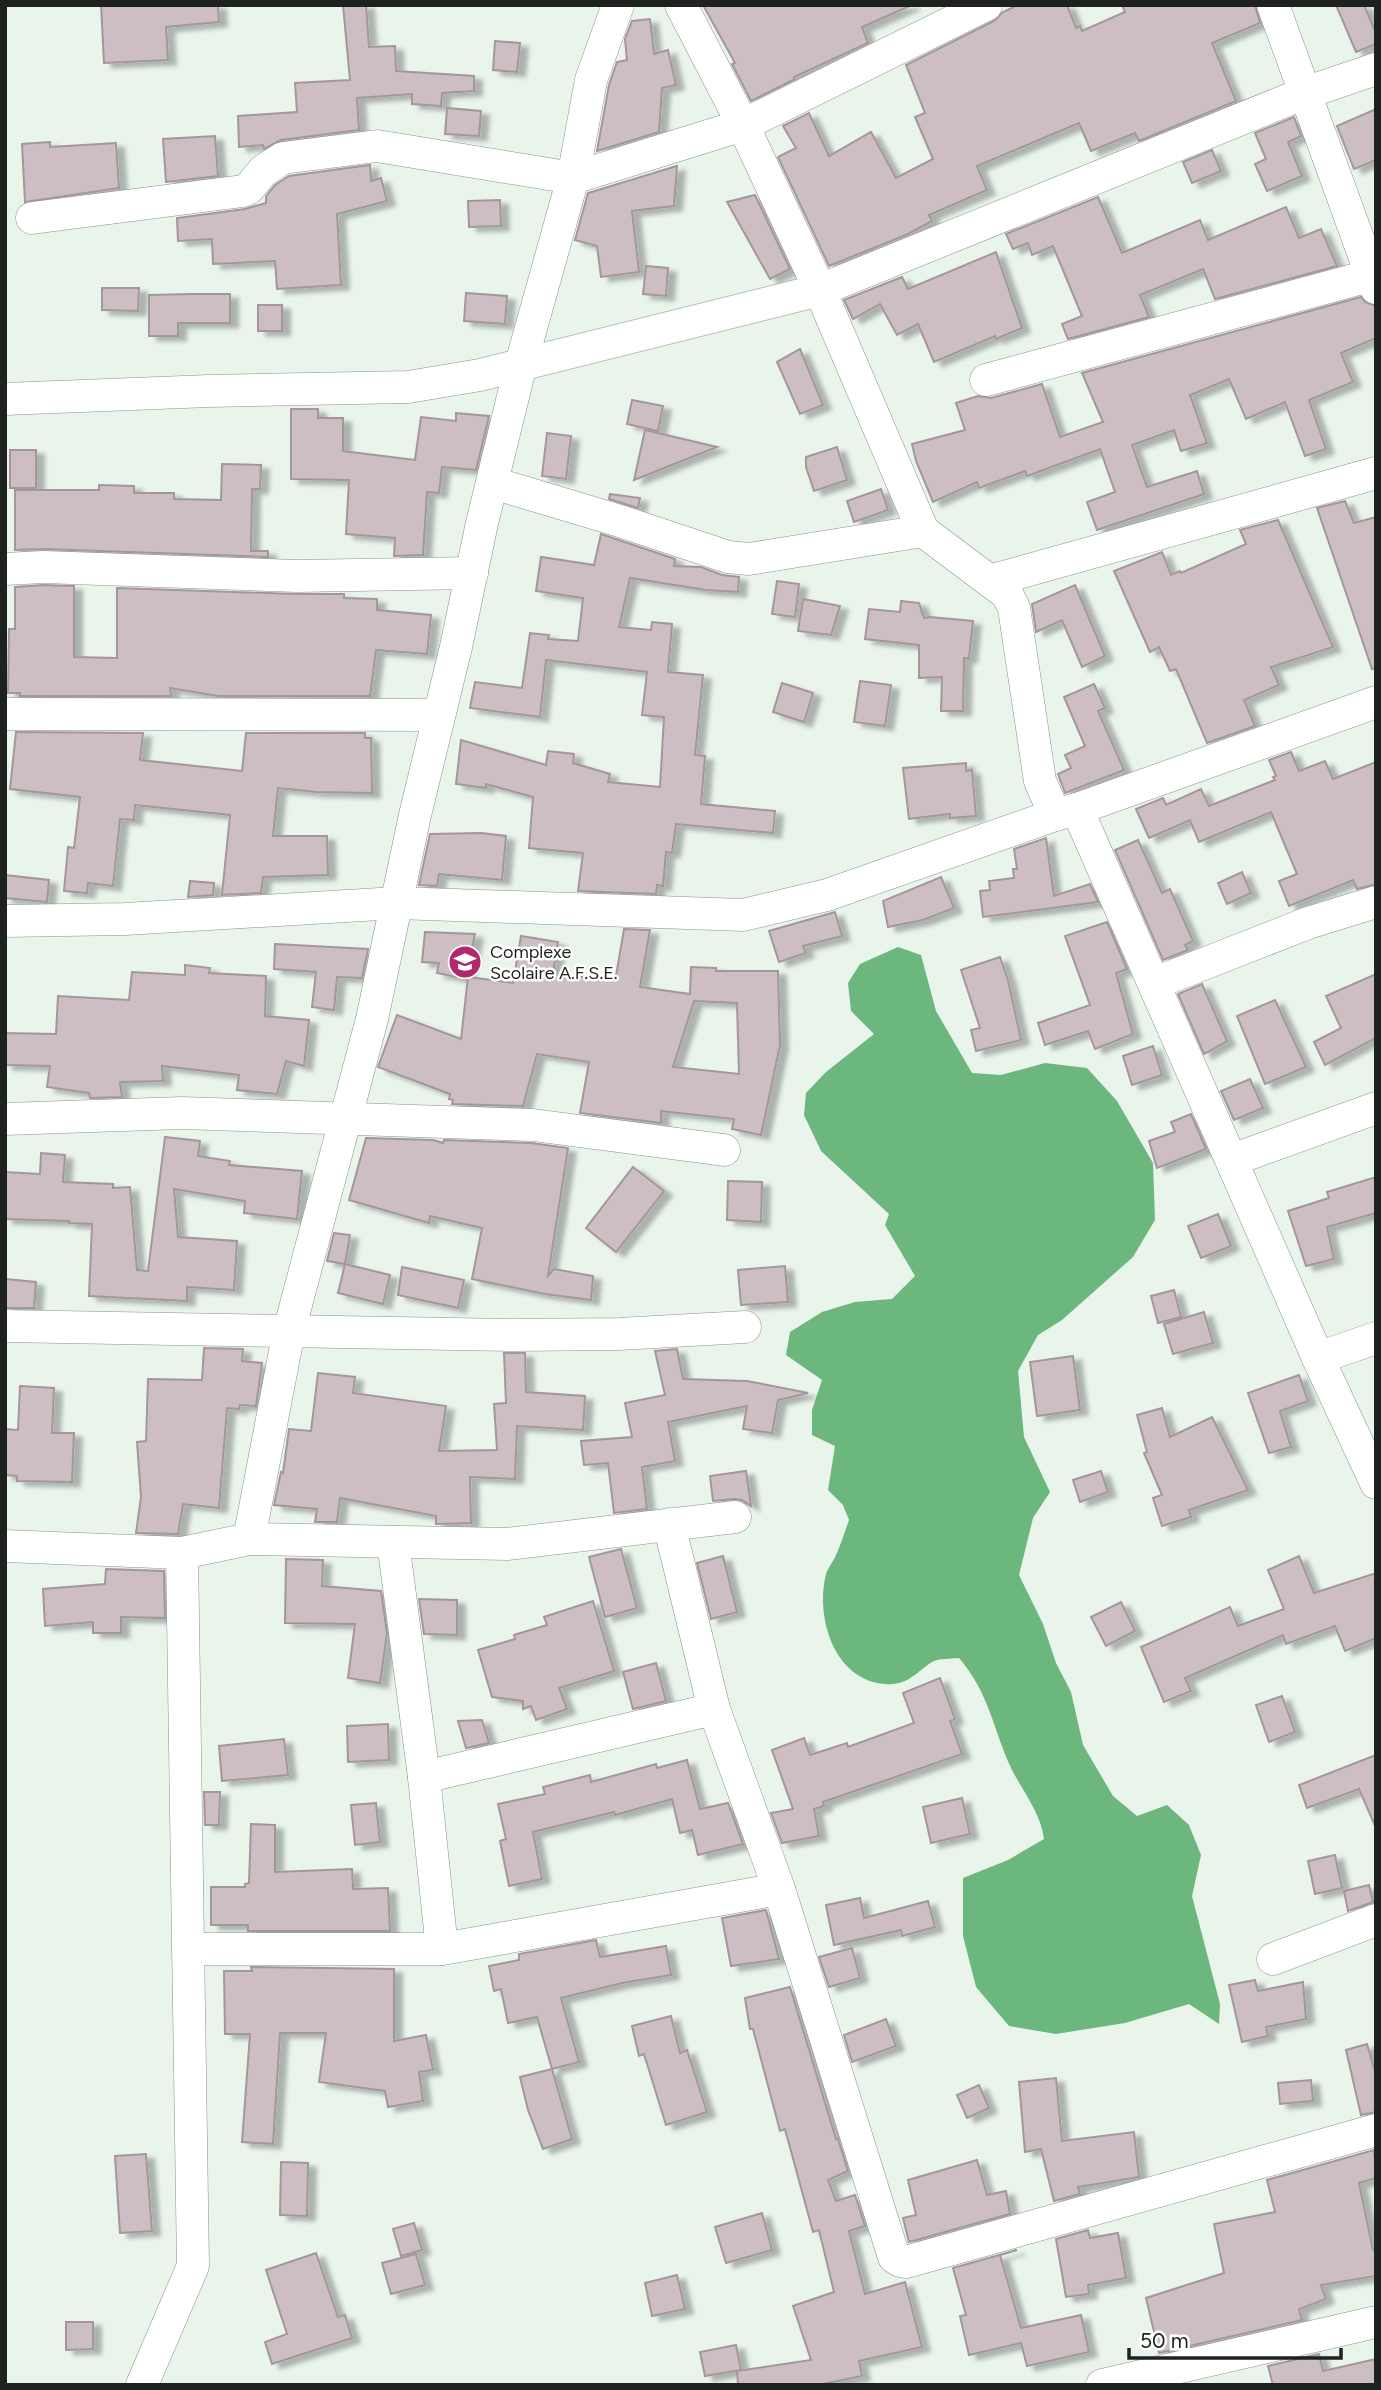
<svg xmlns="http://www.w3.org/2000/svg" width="1381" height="2390" viewBox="0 0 1381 2390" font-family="Figtree,sans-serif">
	<defs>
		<filter id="shadow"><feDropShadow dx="8" dy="4.5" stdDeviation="2" flood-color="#0004"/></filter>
	</defs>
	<rect width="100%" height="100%" fill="#e9f4eb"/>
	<path fill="#6cb77d" d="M898,947L921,955L936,1011L972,1073L1001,1075L1045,1063L1087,1068L1117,1101L1153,1163L1155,1220L1133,1257L1062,1320L1038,1335L1018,1371L1024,1437L1050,1492L1033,1518L1019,1575L1043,1624L1056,1663L1071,1692L1083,1745L1113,1796L1137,1816L1167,1805L1189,1825L1201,1855L1192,1896L1220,2004L1219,2024L1189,2004L1125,2023L1056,2034L1009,2026L976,1987L963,1936V1878L1008,1860L1044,1839C1041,1814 1024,1793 1012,1770C993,1730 990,1694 959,1658C951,1659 939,1658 932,1662C916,1672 908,1686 885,1684C834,1681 815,1617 826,1574C828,1568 833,1562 836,1555C841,1544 845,1531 849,1520L843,1505L828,1490L835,1446L812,1435V1410L822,1380L786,1355L790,1332L822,1312L855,1302L892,1299L915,1276L885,1225L889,1214L821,1151L804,1115L806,1093L826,1072L874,1034L851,1011L848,983L860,964Z"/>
	<g fill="#ccbec3" stroke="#a4979b" stroke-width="2" fill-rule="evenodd" filter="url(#shadow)">
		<path d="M101,5H218L219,22L166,27L168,60L104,63Z"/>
		<path d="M343,5H366L369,47L395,46L396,71L474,76V91L442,93L441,106L412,104V94L357,98L359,130L281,140L264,149L263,145L239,147L238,116L297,112L295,83L350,80Z"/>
		<path d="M703,5H912L862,27L868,43L794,77L795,79L751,101L732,64L735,63Z"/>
		<path d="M1018,5H1067L1076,28L1080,26L1082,31L1125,12L1122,5H1255L1260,23L1212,43L1236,101L1139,141L1135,133L1091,151L1079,123L977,166L987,190L929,215L932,221L908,234L829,266L778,157L796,148L783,126L809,113L829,156L871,132L896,178L933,159L915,117L925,113L906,65L994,21L1003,12Z"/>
		<path d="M1336,5H1364L1376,33V44L1356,52Z"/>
		<path d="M650,19L654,54L668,50L676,85L662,88L659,132L597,151L609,85L617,62L627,60L625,39L632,21Z"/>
		<path d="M495,41L520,43L517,72L493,70Z"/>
		<path d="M447,108L481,111L479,136L445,134Z"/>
		<path d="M1376,109V160L1354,169L1337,126Z"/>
		<path d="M1294,117L1301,136L1288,142L1302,176L1267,191L1255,164L1266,159L1255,133Z"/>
		<path d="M215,136L218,176L166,182L163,139Z"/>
		<path d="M50,142V147L116,143L119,188L25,202L22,144Z"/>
		<path d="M1212,150L1221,171L1192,183L1183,162Z"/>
		<path d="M370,165L371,181L381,178L387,201L337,214L341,285L277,289L275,261L213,264L212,239L178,241L177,218L245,209L266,203V196L275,185L289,176Z"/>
		<path d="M677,166L674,206L632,211L639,272L601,277L597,246L575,240L588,193Z"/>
		<path d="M755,195L790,269L770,279L727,202Z"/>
		<path d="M1098,197L1122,253L1200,220L1208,240L1286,207L1299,238L1321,229L1337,266L1215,299L1203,269L1140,295L1149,317L1068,339L1062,324L1082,316L1053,246L1032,255L1028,243L1013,249L1006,234Z"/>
		<path d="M500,200L501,226L469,227L468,201Z"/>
		<path d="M996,252L1022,328L996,339L995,336L934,362L918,324L897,335L880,304L853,319L844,300L902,277L908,289Z"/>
		<path d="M646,266L668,268L666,296L643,294Z"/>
		<path d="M102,288H139L138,311L102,310Z"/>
		<path d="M466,293L507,296L505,324L464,321Z"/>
		<path d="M191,294H230V323H178V336H149V295Z"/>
		<path d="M1361,297L1365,302L1376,306V338L1341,353L1353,382L1309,400L1326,449L1305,456L1285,402L1246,419L1229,379L1190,395L1207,443L1181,451L1174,430L1132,445L1147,487L1197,471L1204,494L1097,530L1087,502L1115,492L1100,449L1027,476L1025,471L979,488L977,482L933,502L916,461L912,444L965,430L956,403L978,396L991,398L1042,384L1060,437L1103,422L1082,373Z"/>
		<rect x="258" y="305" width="24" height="26"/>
		<path d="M800,349L823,405L800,414L777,362Z"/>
		<path d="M632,400L663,406L658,431L627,424Z"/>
		<path d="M291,409H318V418H343V451L415,460L421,417L456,421V413L489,416L476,470L442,467L439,493L427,492L423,555L394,556L395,538L346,534L349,480L291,479Z"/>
		<path d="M645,430L717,447L634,480Z"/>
		<path d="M547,433L571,436L566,479L542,476Z"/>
		<path d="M837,447L847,480L814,491L806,467V457Z"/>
		<rect x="10" y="450" width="26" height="38"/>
		<path d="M222,464L261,465L260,489H252L251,551H268V557L44,549L15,550V490H99V485L134,486V493H174V499L221,500Z"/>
		<path d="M881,489L888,510L854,522L847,501Z"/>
		<path d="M610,494L640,498L638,508L609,499Z"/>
		<path d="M1345,501L1354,523L1376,517V668L1372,669L1317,508Z"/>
		<path d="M1278,520L1333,647L1271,667L1279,685L1244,700L1255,726L1207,743L1176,669L1170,671L1159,647L1150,652L1114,571L1162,552L1171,575L1180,571L1181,573L1246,544L1240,530Z"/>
		<path d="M601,534L675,559L674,566L701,567L722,575L739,577L738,592L706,590L630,578L619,627L651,630L652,622L672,624L668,672L703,675L695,755L705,756L701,804L775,811L773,833L676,824L672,853L666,852L663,886L657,885L656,894L578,891L583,853L529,848L533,797L486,784V788L456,784L461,740L546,765L548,751L574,754L573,763L610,774L608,782L660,787L664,717L642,715L647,672L546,660L540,717L470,708L475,682L522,688L530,633L549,635L548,639L578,641L583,598L536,591L541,557L594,565Z"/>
		<path d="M777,581L799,584L795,617L772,614Z"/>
		<path d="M43,585L74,586V657L117,658V588L296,594H344V598L377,599V610L431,615L427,654L376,650L370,696H218L170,688L171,696H20V693H8L9,629H15V587Z"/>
		<path d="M1075,585L1105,656L1082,667L1062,620L1036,632L1032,604Z"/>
		<path d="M803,599L840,606L831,635L798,631Z"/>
		<path d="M901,601L919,603L924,618L930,617L973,621L969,658H964L963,711H941L942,677L919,678V645L865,639L869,609L900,612Z"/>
		<path d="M860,681L891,685L885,726L854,722Z"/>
		<path d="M782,683L813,693L804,722L773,712Z"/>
		<path d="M1094,684L1105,708L1098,711L1124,770L1065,793L1058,774L1071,768L1065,755L1085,746L1064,697Z"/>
		<path d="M16,732L143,733L140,760L242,771L246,733H365V738H371L372,793L317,792L278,788L273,836H327L328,875L263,877L261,893L222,895L230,815L135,805L134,820L120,819L113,886L88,883L87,893L64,891L68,847L74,848L80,797L10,789Z"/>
		<path d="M1291,752L1299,771L1325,761L1333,779L1376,762V884L1357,889L1353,880L1289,906L1279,881L1297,874L1271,812L1199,842L1190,820L1149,838L1136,809L1163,798L1166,805L1201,789L1209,806L1275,780L1273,777L1276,776L1269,760Z"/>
		<path d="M966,763V771L972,770L976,816L950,818V814L909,819L903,768Z"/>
		<path d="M481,833L506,836L502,880L439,874L437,886L419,885L430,834Z"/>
		<path d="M1046,838L1054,896L1090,884L1098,902L983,917L980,891L990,890L989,881L1014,878L1013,869H1017L1014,849Z"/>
		<path d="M1138,840L1162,893L1170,889L1193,941L1185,945L1188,950L1163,960L1115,850Z"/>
		<path d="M1242,872L1251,893L1227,904L1218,883Z"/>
		<path d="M5,875L49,880L47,902L5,898Z"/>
		<path d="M941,877L954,908L923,920L888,927L883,901Z"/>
		<path d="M190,881L214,883L213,895L188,897Z"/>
		<path d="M835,912L842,936L803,946L806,953L779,962L769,931Z"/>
		<path d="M1107,922L1127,969L1116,973L1133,1034L1095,1049L1088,1031L1045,1045L1038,1023L1090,1005L1065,936Z"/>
		<path d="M624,929L650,930L640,987L690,994L691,967L716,968V971H778L780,1045L761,1135L732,1129L734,1119L661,1111V1123L580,1113L589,1062L537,1054L523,1106L452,1104L453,1100L449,1099L450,1094L378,1067L397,1015L461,1039L468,977L513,983L521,936L558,942L552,978L616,976ZM694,1001L737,1003L739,1074L673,1067Z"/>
		<path d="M425,932L475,934L466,979L437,973L439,963L422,962Z"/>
		<path d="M275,944L368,949L362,978L337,977L334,1010L312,1007L316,972L274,969Z"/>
		<path d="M1000,957L1008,980L1021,1040L976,1051L971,1030L980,1028L961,970Z"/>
		<path d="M185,965L210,968L209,973L266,976L265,1016L309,1020L304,1066L286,1061L277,1094L237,1090L239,1075L162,1066L163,1081L120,1082L122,1097L90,1098L89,1093L47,1087L50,1066L5,1065V1033L56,1034L58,996L129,1000L132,972L185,975Z"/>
		<path d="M1376,974V1038L1325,1065L1314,1042L1341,1028L1326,996Z"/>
		<path d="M1202,984L1227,1041L1204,1054L1178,994Z"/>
		<path d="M1275,1000L1306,1067L1265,1084L1237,1016Z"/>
		<path d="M1153,1046L1162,1075L1132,1085L1123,1056Z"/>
		<path d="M1250,1079L1263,1108L1234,1120L1221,1091Z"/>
		<path d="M1191,1114L1206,1149L1157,1168L1149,1141L1175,1132L1171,1122Z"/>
		<path d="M165,1137L200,1141L198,1156L230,1161L229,1165L302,1171L297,1219L244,1213L245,1201L174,1189L178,1237L237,1241L234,1290L187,1287V1301L89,1296L92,1224L69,1223V1221L5,1219V1172L40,1174L41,1153L65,1155L63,1182L113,1184V1188L130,1187L137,1270L148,1271Z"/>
		<path d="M366,1138L433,1140L443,1143L444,1140L531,1143L568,1148L548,1276L554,1269L593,1276L591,1300L545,1294L472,1279L482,1228L430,1216L429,1223L349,1200Z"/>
		<path d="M633,1167L664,1191L616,1252L586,1228Z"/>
		<path d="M1376,1177V1213L1327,1227L1334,1259L1306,1266L1288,1211L1329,1198L1327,1192Z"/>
		<path d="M728,1181L762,1182L761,1222L727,1220Z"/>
		<path d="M1218,1214L1231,1246L1201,1258L1188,1226Z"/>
		<path d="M334,1233L350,1235L345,1264L327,1261Z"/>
		<path d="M345,1264L390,1275L383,1304L338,1293Z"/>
		<path d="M785,1266L788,1302L741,1305L738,1270Z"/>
		<path d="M402,1267L464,1280L458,1308L398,1295Z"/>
		<path d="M5,1279L36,1282L34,1308H5Z"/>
		<path d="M1174,1290L1181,1317L1158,1323L1151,1296Z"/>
		<path d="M1204,1312L1213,1343L1173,1354L1164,1324Z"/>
		<path d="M204,1348L243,1349L242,1361L262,1363L256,1406L240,1405L239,1409L227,1408L219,1508L183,1504L178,1534L136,1533L141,1497L137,1442L146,1441L148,1379L202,1380Z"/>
		<path d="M677,1349L683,1379L747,1381L808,1393L778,1400L772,1433L743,1429L747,1406L668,1422L675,1461L642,1467L647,1509L614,1513L608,1463L584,1465L581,1441L632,1437L625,1403L665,1395L655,1351Z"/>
		<path d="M504,1353H525L526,1392L585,1396L583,1430L517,1426L515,1479L470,1477L471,1523L436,1524V1516L340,1498L337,1522H315L317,1509L274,1505L281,1472L283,1473L289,1429L311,1431L318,1373L355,1377L353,1393L446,1406L439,1451L497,1450L494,1404L506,1403Z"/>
		<path d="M1073,1356L1080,1410L1037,1416L1030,1362Z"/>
		<path d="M1299,1375L1308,1401L1280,1411L1291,1447L1269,1453L1248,1393Z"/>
		<path d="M20,1386L54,1388L52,1433H74L72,1482L17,1481V1476L5,1475V1429L18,1430Z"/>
		<path d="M1162,1408L1170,1437L1212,1417L1248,1490L1189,1510L1191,1517L1162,1526L1153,1498L1162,1495L1144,1453L1147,1452L1137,1415Z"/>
		<path d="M746,1471L751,1506L742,1500L734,1499L713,1501L710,1476Z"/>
		<path d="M1101,1471L1108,1492L1080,1502L1073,1480Z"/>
		<path d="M621,1549L637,1608L605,1617L589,1557Z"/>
		<path d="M723,1556L737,1612L711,1619L697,1563Z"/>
		<path d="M1299,1556L1314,1593L1376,1573V1638L1345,1651L1335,1626L1286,1644L1283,1635L1185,1678L1191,1691L1164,1702L1141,1647L1230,1607L1238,1626L1284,1609L1268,1570Z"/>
		<path d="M286,1559L323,1560L322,1586L381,1591L387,1633L380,1683L348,1678L355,1624L285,1623Z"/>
		<path d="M106,1569L164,1571L165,1618L121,1617V1633H93V1622L45,1626L43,1589L105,1584Z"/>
		<path d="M419,1599L457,1600V1635L424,1634Z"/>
		<path d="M593,1601L614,1671L559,1688L567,1709L536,1720L531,1706L523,1709V1701L492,1697L478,1650L515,1639L514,1635L547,1625L544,1617Z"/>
		<path d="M1121,1602L1135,1631L1106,1646L1091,1617Z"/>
		<path d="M656,1663L666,1701L633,1709L623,1672Z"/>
		<path d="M940,1678L955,1719L950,1721L962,1754L823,1802L824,1806L814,1809L819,1836L782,1843L771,1813L793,1809L772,1750L804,1738L810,1755L847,1743L848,1747L914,1723L903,1693Z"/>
		<path d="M1282,1696L1295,1732L1269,1742L1256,1705Z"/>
		<path d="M482,1720L489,1743L466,1748L458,1721Z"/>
		<path d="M388,1724L389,1760L348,1762L347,1726Z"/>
		<path d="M284,1739L288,1775L222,1781L219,1746Z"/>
		<path d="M1376,1755V1828L1359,1789L1307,1808L1299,1785Z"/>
		<path d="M687,1760L700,1809L728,1803L743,1844L698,1855L692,1830L680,1833L672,1799L615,1815L614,1812L533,1832L542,1879L509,1886L500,1841L506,1839L498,1804L545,1794L543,1787L590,1775L591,1782L656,1764L657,1768Z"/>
		<path d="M204,1792H220L219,1825H205Z"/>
		<path d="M962,1798L970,1834L931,1843L923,1807Z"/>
		<path d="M376,1803L380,1842L355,1845L351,1805Z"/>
		<path d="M251,1824L275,1825V1872L352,1869L353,1889L388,1888L390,1931H248V1925H211V1887H245V1884L249,1883Z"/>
		<path d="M1335,1855L1342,1888L1315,1894L1308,1861Z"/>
		<path d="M1369,1885L1373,1902L1348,1911L1344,1891Z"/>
		<path d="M860,1898L864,1918L928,1901L935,1927L902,1936L901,1930L834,1945L826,1905Z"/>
		<path d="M766,1910L779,1959L731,1966L722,1918Z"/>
		<path d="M596,1940L600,1957L666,1946L671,1975L622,1983L561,1998L579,2062L552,2069L537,2017L508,2023L501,1989L494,1991L489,1966L519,1960V1954Z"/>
		<path d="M852,1948L860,1978L829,1987L819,1957Z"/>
		<path d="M251,1967L394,1969V2041L426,2035L433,2070L419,2072L423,2101L388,2107L385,2091L319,2082L326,2033H280L273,2144L242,2142L250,2034H225L224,1971H252Z"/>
		<path d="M1255,1980L1258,1991L1303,1982L1306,2019L1266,2027L1268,2036L1242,2042L1229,1985Z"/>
		<path d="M790,1987L836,2139H838L848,2171L828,2180L836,2201L855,2195L865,2226L849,2231L865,2294L905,2282L922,2347L859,2361L862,2376L818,2385H738L737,2371L811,2360L793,2306L834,2292L819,2230L813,2232L785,2129L780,2131L753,2029H750L745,1998Z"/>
		<path d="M671,2016L680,2053L687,2050L707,2112L666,2125L644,2054L639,2056L632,2026Z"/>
		<path d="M886,2019L896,2046L852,2062L844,2035Z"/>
		<path d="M1367,2044L1376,2075V2112L1361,2115L1346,2050Z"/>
		<path d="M552,2069L572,2139L543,2149L528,2110L520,2077Z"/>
		<path d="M1056,2078L1062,2141L1134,2132L1139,2177L1078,2187L1080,2194L1054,2201L1041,2149L1025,2152L1019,2082Z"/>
		<path d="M1311,2080L1313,2101L1280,2104L1278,2083Z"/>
		<path d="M979,2085L989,2108L967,2118L957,2095Z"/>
		<path d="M1374,2150L1376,2178L1359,2183L1373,2250L1376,2249V2276L1321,2285L1326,2299L1299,2309L1302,2320L1159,2353L1146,2298L1224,2273L1214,2224L1275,2212L1267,2180Z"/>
		<path d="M146,2154L152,2231L120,2233L115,2156Z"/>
		<path d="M977,2160L987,2195L1006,2191L1010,2214L909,2242L903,2218L916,2215L908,2180Z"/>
		<path d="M281,2162L308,2163L307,2216L280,2215Z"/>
		<path d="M762,2213L772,2250L726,2263L715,2227Z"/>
		<path d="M414,2223L422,2250L401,2256L393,2229Z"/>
		<path d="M1088,2230L1090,2238L1118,2233L1126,2278L1088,2285L1089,2294L1066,2297L1056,2239Z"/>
		<path d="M1017,2250L1000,2255L1021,2328L1081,2315L1089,2352L1027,2366L1021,2343L969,2355L960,2316L966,2315L953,2268Z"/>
		<path d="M316,2253L338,2317L345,2315L352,2338L272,2364L265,2342L287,2334L266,2270Z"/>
		<path d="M416,2254L425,2285L391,2294L382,2263Z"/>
		<path d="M677,2275L685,2309L652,2316L645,2283Z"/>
		<path d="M66,2322H93V2349L66,2350Z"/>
		<path d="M736,2345L741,2370L705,2376L700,2352Z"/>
		<path d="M1319,2354L1323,2371L1376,2359V2385H1273L1268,2366Z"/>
	</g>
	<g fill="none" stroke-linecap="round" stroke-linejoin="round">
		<defs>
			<g id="minor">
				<path d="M681,5L743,125L820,290L923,531L1007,594L1014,608L1040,781L1055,815"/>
				<path d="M1273,5L1376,288"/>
				<path d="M32,218L243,191L248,189L263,171L283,158L377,146L573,178L743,125L986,5"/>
				<path d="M986,380L1376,274"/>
				<path d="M5,399L209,391L408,387L480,375L820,290L1305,93L1376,69"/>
				<path d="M493,483L620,521L728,557L749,559L923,531"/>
				<path d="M5,569L43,567L297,576L472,573"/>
				<path d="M990,581L1376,473"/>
				<path d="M1376,702L1077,809L1318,1358L1376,1483"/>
				<path d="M5,714L439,715"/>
				<path d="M5,921L125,919L397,903L743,915L827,895L1055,815L1077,809"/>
				<path d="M1155,983L1308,923L1376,902"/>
				<path d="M5,1119L182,1113L533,1125L724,1150"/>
				<path d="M1232,1160L1376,1108"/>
				<path d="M5,1326L514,1335L619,1334L745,1327"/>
				<path d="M1318,1358L1376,1338"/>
				<path d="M669,1524L714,1709L779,1889L894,2257L900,2261L906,2262L1376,2130"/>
				<path d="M249,1539L289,1331L372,1019L415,815L456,647L482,523L521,364L573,178L591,80L618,5"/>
				<path d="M393,1542L424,1777L442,1949"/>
				<path d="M5,1546L182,1553L249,1539L507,1544L735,1517"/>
				<path d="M424,1777L714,1709"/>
				<path d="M188,1949H442L779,1889"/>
				<path d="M1273,1959L1376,1920"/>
				<path d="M142,2385L193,2266L182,1553"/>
				<path d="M1102,2385L1376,2322"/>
			</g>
		</defs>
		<use href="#minor" stroke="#89938b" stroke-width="33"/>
		<use href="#minor" stroke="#fff" stroke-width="32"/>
	</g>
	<defs>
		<symbol id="school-disc" viewBox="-11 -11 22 22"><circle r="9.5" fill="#b0296f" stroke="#fff"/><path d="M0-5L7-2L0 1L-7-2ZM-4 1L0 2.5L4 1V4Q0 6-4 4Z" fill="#fff"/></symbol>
	</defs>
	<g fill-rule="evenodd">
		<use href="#school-disc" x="446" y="943" width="38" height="38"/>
	</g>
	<g text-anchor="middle" stroke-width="5" stroke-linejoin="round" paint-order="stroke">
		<g font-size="18" fill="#1e221e" stroke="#fff" text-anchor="start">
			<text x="490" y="958">Complexe<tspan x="490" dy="21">Scolaire A.F.S.E.</tspan></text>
		</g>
	</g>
	<rect width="1381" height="2390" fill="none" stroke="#1e221e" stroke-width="14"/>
	<path d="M1129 2348v10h212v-10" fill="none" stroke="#1e221e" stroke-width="3.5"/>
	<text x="1140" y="2348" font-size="21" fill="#1e221e" stroke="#ffffff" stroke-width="5" paint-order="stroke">50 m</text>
</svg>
